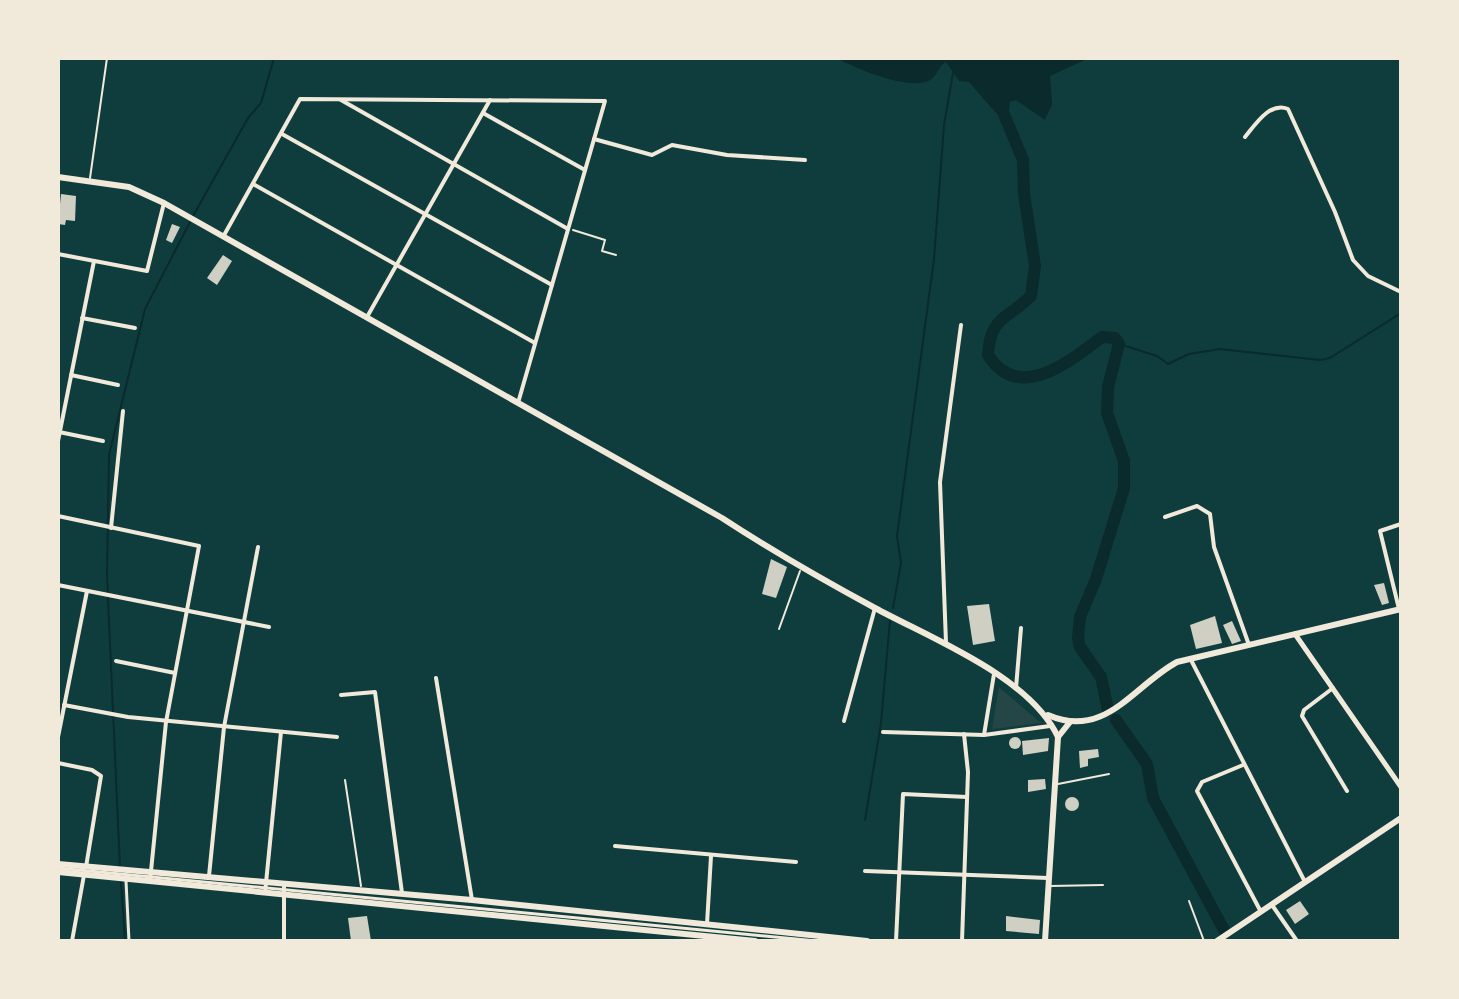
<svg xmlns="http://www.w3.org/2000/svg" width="1459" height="999" viewBox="0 0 1459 999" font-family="Roboto,sans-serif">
	<rect width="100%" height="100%" fill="#0f3d3e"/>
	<path fill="#244646" d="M999,687L1036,719L1042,723L992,729Z"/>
	<path fill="#0a2a2b" d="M836,58H1089L1050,76L1052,104L1045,120L1016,100L1010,102L1009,111L996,113L969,82L959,81L946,62C938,66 938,75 930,80C910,92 856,68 836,58Z"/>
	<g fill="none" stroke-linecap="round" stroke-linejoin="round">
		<g stroke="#0a2a2b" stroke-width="2">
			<path d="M1399,58L1401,61"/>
			<path d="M193,216L248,118L261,103L274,58"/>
			<path d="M1119,344L1157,356L1168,364L1189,354L1220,349L1320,360L1330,358L1401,313"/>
			<path d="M893,608L901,563L897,536L934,259L944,125L953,73"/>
			<path d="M865,820L881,723L890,620"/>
			<path d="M120,868L107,576L109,455L145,309L190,222"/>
			<path d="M121,882L125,941"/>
		</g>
		<g stroke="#0a2a2b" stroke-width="12">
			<path d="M1003,112L1023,160L1024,194L1035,266L1031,296C1008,319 990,316 988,355C1019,404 1070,361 1102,337L1115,338L1119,344L1108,387L1107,413L1124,461V488L1096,579L1080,617L1078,638L1080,647L1101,677L1108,710"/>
			<path d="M1116,720L1147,764L1153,798L1224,930"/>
		</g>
	</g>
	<g fill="#cfcfc3">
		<path d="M61,194L76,196L75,221L66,220L65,225L58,224Z"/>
		<path d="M172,224L180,227L172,243L166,240Z"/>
		<path d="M223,255L232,261L217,285L207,278Z"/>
		<path d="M771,559L787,567L776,598L762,594Z"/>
		<path d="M1384,583L1389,603L1382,605L1374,585Z"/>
		<path d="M989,604L995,641L973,645L967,606Z"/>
		<path d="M1215,616L1222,643L1196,649L1190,625Z"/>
		<path d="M1232,621L1241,641L1232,644L1223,625Z"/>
		<circle cx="1015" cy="743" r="6"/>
		<path d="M1049,738L1048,751L1023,755L1022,741Z"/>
		<path d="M1098,749L1099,757L1088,759V766L1080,768L1079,751Z"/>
		<path d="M1045,779L1046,789L1028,792V780Z"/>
		<circle cx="1072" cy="804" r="7"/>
		<path d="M1300,901L1309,914L1295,924L1286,910Z"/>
		<path d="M367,916L371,941H351L348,918Z"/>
		<path d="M1006,916L1040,920L1039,934L1006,931Z"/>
	</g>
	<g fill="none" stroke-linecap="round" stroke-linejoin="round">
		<path stroke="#f1e9da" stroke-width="2" d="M573,230L605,240L602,251L616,255"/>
		<g stroke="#f1e9da" stroke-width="2">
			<path d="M90,178L107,58"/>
			<path d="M779,629L800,571"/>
			<path d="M345,780L361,886"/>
			<path d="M1058,784L1109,774"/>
			<path d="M1050,886L1103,885"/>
			<path d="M1189,901L1204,941"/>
		</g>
		<g stroke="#f1e9da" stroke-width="3">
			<path d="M58,868L817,941"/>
			<path d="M126,881L129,941"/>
		</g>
		<g stroke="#f1e9da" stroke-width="4">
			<path d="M341,100L568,229"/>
			<path d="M483,113L585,170"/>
			<path d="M282,134L552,285"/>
			<path d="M1245,137C1255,125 1270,101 1288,109L1335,212L1353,260L1368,276L1401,292"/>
			<path d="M594,139L652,155L672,145L727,155L805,160"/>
			<path d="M253,184L535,343"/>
			<path d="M223,237L300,99L605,101L518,403"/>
			<path d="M58,254L147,271L164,203"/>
			<path d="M367,317L490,100"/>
			<path d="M82,318L135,328"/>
			<path d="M71,375L118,385"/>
			<path d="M59,432L103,441"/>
			<path d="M58,441L94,261"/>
			<path d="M58,516L199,546L166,722L150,881"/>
			<path d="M1165,517L1197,506L1210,514L1214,547L1249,645"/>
			<path d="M111,528L123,411"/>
			<path d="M58,585L269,627"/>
			<path d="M1399,609L1380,531L1401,524"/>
			<path d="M946,643L940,482L961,325"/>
			<path d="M1191,660L1305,882"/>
			<path d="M116,661L175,673"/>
			<path d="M436,678L472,900"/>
			<path d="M1016,688L1021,628"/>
			<path d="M1333,688L1304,710L1302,716L1347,791"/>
			<path d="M341,695L375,692L402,893"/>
			<path d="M64,705L128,717L337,737"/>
			<path d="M844,721L875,608"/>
			<path d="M883,732L984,735L1050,726"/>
			<path d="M984,735L994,674"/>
			<path d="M58,737L87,591"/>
			<path d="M58,763L92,770L101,776L86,867"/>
			<path d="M1243,765L1202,782L1197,791L1261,912"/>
			<path d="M615,846L796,862"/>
			<path d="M865,871L1048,878"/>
			<path d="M209,876L224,727L258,547"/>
			<path d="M265,893L281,732"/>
			<path d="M1272,905L1297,941"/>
			<path d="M707,924L711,856"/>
			<path d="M72,941L84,875"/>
			<path d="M284,941V886"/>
			<path d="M896,941L903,794L967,797"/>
			<path d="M962,941L968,772L964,734"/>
		</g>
		<path stroke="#f1e9da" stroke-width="5" d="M1295,634L1401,787"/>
		<g stroke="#f1e9da" stroke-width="6">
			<path d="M58,864L472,900L867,941"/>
			<path d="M58,872L755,941"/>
		</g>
		<g stroke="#f1e9da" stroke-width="6">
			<path d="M58,177L129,187L164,203L722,518C771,550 823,580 875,608C932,639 1029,676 1058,737"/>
			<path d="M1048,715C1105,740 1133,686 1177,662L1401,609"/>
			<path d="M1045,941L1058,737L1070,722"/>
			<path d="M1217,941L1401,818"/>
		</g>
	</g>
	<rect width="1459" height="999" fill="none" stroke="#f1e9da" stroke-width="120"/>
</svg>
